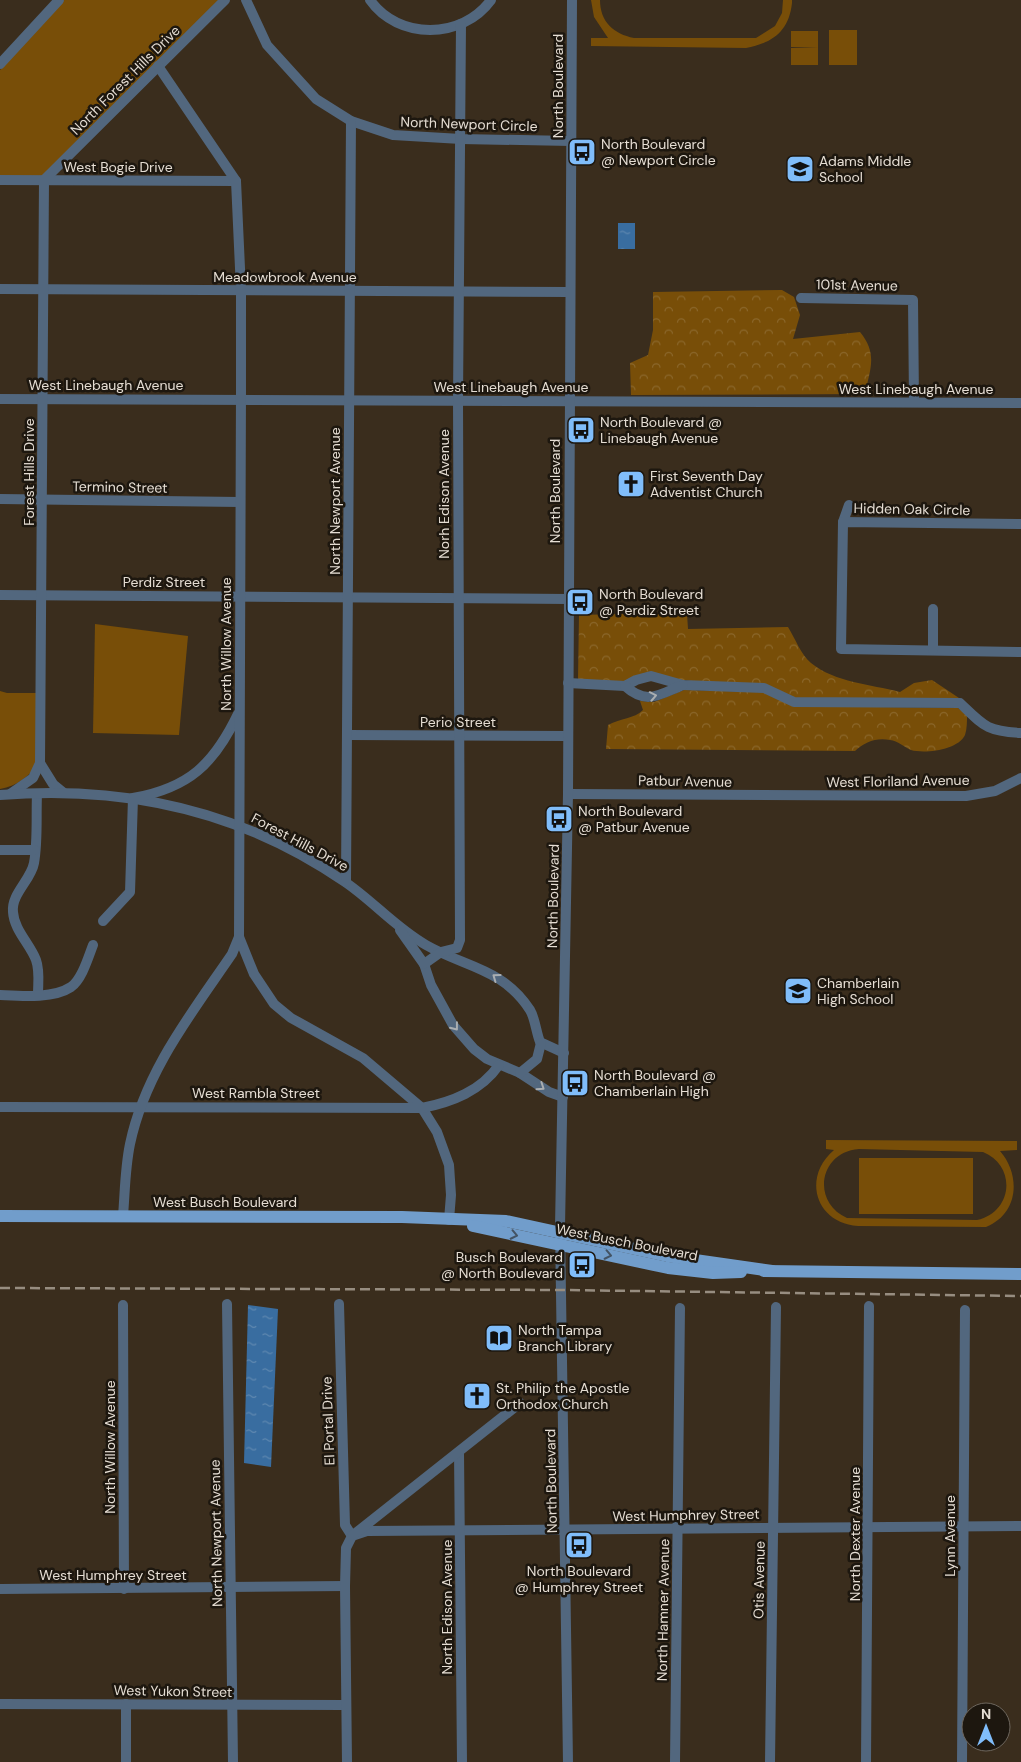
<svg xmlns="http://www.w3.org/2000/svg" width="1021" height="1762" viewBox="0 0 1021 1762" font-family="'DM Sans',sans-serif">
	<defs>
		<pattern id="forest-crowns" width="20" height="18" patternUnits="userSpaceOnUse" patternTransform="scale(1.25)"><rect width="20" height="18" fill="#784e08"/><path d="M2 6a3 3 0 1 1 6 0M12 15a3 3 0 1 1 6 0" fill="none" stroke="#8b672b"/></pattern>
		<pattern id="water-ripples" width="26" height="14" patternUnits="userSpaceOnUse" patternTransform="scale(1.25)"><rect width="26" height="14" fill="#396da0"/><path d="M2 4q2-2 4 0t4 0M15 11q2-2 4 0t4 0" fill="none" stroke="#5f88b0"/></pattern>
	</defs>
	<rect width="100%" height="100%" fill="#3a2d1d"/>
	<g fill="#784e08" fill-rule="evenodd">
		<path d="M64,0H219L44,176L0,177V70Z"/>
		<path d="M591,0H600C600,22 614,34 634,38H756L775,26L782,13L783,0H792V3C789,31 773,43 746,48L591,46V38H608L594,17Z"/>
		<rect x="829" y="30" width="28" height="35"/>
		<path d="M791,31H818V48L791,47Z"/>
		<rect x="791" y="48" width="27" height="17"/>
		<path d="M95,624L188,636L179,735L93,733Z"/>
		<path d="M0,691L7,693H41L40,763C28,776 18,786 0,789Z"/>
		<path d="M826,1140L1017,1141V1150L1000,1151C1021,1175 1019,1214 986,1227L858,1226C815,1223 802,1177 834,1150L826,1149ZM859,1149L983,1152C1017,1166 1013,1212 977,1220L847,1218C811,1202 819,1152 859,1149Z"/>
		<rect x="859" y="1158" width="114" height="56"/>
	</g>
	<g fill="url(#forest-crowns)">
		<path d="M782,290L794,297L800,315L793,339L860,332C878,354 870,369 865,394L631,395L630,363L648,355L653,330V292Z"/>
		<path d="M620,614H687L688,629L788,627C795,638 801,655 811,663C836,683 870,684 900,692L914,683L932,680L959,698H795L685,680L623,682L578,680L579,615Z"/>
		<path d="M684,690L763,692L794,706L958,708L967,715C967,721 967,729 965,735C958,750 925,754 911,750C904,747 898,741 890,740C877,737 864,742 855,751L606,749L608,725C621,718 634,719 643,710L640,701L654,702Z"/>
	</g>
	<g fill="url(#water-ripples)">
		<rect x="618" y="223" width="17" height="26"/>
		<path d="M248,1305L278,1309L271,1467L244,1463Z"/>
	</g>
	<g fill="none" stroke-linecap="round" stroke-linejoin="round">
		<g stroke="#52677e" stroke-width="10">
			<path d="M246,0L267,45L316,99L351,121L393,135L461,139L571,141"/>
			<path d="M370,0C398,40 462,40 491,0"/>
			<path d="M0,64L59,0"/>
			<path d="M0,180L236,181"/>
			<path d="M0,289L570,292"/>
			<path d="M801,298L913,300L914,402"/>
			<path d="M0,399L1021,403"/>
			<path d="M0,499L240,502"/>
			<path d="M843,522L849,505"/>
			<path d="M1021,524L843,522L841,649L1021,652"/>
			<path d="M0,595L568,599"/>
			<path d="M933,609V650"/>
			<path d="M568,683L625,686L636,680L651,676L683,685L764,688L794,702L960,703C984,726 986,731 1021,733"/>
			<path d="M625,686C647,706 660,694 683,685"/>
			<path d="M348,735L568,736"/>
			<path d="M40,763L53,784L64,793"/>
			<path d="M10,794L33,778L40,763L44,180L225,0"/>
			<path d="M37,794C36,816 38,841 34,863C31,880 11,894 13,912C14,930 30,944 36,960C40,971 38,983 38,994"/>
			<path d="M568,794L966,796L995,791L1021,778"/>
			<path d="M0,795C125,785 241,810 345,882C373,901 396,928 426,945C464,967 503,968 530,1010C535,1018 536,1032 540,1042L564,1053"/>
			<path d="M0,850H35"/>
			<path d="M346,882L351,121"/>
			<path d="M103,921L130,892L133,798C189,788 214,764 238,714"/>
			<path d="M400,930L424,964L431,985L453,1025L474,1049L487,1059L520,1073L549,1092L563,1097"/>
			<path d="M239,937L254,974L274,1004L291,1018L363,1058L422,1108L437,1132L449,1165L451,1195L449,1220"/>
			<path d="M424,964L441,952L457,948L460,940L458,400L461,24"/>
			<path d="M0,995C20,996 53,999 71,987C82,979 88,958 93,945"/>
			<path d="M520,1073L537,1059L541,1043"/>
			<path d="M0,1107L422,1108C452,1102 481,1091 499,1065"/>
			<path d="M123,1216C125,1192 125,1168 130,1144C145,1072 191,1014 232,954L239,937L241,390V290L236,181L158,66"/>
			<path d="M227,1304L233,1762"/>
			<path d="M339,1304L345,1525L352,1536L367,1531L1021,1526"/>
			<path d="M123,1305L124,1589"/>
			<path d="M459,1452L462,1762"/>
			<path d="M0,1589L345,1586"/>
			<path d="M0,1704L346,1705"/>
			<path d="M126,1704V1762"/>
			<path d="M347,1762L345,1586L346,1548L352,1536L520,1403"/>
			<path d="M568,1762L560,1227L568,794L572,0"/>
			<path d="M675,1762L680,1308"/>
			<path d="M770,1762L776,1307"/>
			<path d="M866,1762L869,1306"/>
			<path d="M962,1762L965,1310"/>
		</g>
		<g stroke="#719dcb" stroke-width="12">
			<path d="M0,1216L402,1217L506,1221L667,1256L772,1271"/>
			<path d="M473,1226L668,1268L713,1273L741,1272"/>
			<path d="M764,1271L1021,1274"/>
		</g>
		<path stroke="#978d80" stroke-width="2.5" stroke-dasharray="10 5" stroke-linecap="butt" d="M0,1288L561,1290L1021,1296"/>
	</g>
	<defs><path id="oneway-chevron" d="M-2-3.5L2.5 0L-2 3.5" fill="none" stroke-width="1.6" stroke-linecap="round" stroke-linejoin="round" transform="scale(1.25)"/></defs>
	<g stroke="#aaaeb1">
		<use href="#oneway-chevron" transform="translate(653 696) rotate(-11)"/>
		<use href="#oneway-chevron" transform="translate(496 977) rotate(-144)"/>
		<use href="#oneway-chevron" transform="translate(455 1027) rotate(52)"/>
		<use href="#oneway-chevron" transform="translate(541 1087) rotate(34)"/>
	</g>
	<g stroke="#435364">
		<use href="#oneway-chevron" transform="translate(514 1235) rotate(12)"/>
		<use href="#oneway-chevron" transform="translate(608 1255) rotate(12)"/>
	</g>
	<defs>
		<symbol id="bus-square" viewBox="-11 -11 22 22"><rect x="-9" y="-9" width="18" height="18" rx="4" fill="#80bdfa" stroke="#1d170f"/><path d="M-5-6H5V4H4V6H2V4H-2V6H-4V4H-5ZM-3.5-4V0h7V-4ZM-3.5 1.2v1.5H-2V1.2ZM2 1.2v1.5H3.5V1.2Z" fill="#111"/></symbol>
		<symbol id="school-square" viewBox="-11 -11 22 22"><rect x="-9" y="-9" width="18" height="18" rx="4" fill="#80bdfa" stroke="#1d170f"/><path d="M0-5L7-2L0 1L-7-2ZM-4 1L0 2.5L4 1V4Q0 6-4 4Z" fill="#111"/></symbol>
		<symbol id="church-square" viewBox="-11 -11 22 22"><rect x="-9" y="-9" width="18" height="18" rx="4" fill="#80bdfa" stroke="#1d170f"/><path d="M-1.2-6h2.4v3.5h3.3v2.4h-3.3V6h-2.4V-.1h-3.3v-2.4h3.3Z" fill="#111"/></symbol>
		<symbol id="library-square" viewBox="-11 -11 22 22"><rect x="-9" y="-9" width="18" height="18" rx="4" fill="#80bdfa" stroke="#1d170f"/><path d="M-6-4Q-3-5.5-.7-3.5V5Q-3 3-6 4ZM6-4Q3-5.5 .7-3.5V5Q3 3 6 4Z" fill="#111"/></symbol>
	</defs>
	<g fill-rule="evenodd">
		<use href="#bus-square" x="566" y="136" width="32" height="32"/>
		<use href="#school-square" x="784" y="153" width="32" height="32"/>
		<use href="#bus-square" x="565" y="414" width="32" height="32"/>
		<use href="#church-square" x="615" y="468" width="32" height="32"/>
		<use href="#bus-square" x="564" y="586" width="32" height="32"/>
		<use href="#bus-square" x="543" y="803" width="32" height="32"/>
		<use href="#school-square" x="782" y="975" width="32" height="32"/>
		<use href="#bus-square" x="559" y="1067" width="32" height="32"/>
		<use href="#bus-square" x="566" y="1249" width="32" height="32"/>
		<use href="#library-square" x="483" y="1322" width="32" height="32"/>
		<use href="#church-square" x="461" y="1380" width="32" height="32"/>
		<use href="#bus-square" x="563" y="1529" width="32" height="32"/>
	</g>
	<g text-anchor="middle" stroke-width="5" stroke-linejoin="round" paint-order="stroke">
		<g font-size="14" fill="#e5ddd3" stroke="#1d170f">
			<text transform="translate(125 80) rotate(-45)" y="5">North Forest Hills Drive</text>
			<text transform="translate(558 86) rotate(-90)" y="5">North Boulevard</text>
			<text transform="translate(469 124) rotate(2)" y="5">North Newport Circle</text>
			<text x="118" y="172">West Bogie Drive</text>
			<text x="285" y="282">Meadowbrook Avenue</text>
			<text transform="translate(857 285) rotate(1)" y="5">101st Avenue</text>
			<text x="106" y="390">West Linebaugh Avenue</text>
			<text x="511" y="392">West Linebaugh Avenue</text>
			<text x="916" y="394">West Linebaugh Avenue</text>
			<text transform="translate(29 472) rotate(-90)" y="5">Forest Hills Drive</text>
			<text transform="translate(120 487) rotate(1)" y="5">Termino Street</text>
			<text transform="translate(555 491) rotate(-90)" y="5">North Boulevard</text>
			<text transform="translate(444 494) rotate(-90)" y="5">Norh Edison Avenue</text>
			<text transform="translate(335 501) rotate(-90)" y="5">North Newport Avenue</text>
			<text transform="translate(912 509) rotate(1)" y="5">Hidden Oak Circle</text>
			<text x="164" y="587">Perdiz Street</text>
			<text transform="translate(226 644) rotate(-90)" y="5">North Willow Avenue</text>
			<text x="458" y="727">Perio Street</text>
			<text transform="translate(685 781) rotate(1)" y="5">Patbur Avenue</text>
			<text transform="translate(898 781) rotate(-1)" y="5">West Floriland Avenue</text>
			<text transform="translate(300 842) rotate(28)" y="5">Forest Hills Drive</text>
			<text transform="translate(553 896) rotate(-89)" y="5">North Boulevard</text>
			<text x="256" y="1098">West Rambla Street</text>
			<text x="225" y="1207">West Busch Boulevard</text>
			<text transform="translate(627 1242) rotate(11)" y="5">West Busch Boulevard</text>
			<text transform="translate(328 1421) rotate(-92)" y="5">El Portal Drive</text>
			<text transform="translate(110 1447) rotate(-90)" y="5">North Willow Avenue</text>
			<text transform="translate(551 1481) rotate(-91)" y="5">North Boulevard</text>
			<text transform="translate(686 1515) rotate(-1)" y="5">West Humphrey Street</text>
			<text transform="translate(216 1533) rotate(-91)" y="5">North Newport Avenue</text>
			<text transform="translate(855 1534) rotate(-90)" y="5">North Dexter Avenue</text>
			<text transform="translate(950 1536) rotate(-90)" y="5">Lynn Avenue</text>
			<text x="113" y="1580">West Humphrey Street</text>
			<text transform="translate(759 1580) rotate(-89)" y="5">Otis Avenue</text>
			<text transform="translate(447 1607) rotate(-90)" y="5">North Edison Avenue</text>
			<text transform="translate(663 1610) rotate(-89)" y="5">North Hamner Avenue</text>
			<text transform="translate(173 1691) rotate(1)" y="5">West Yukon Street</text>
		</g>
		<g font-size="14" fill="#e5ddd3" stroke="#1d170f" text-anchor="start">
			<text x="601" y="149">North Boulevard<tspan x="601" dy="16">@ Newport Circle</tspan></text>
			<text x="819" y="166">Adams Middle<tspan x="819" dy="16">School</tspan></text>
			<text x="600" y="427">North Boulevard @<tspan x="600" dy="16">Linebaugh Avenue</tspan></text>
			<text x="650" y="481">First Seventh Day<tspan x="650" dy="16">Adventist Church</tspan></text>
			<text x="599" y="599">North Boulevard<tspan x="599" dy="16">@ Perdiz Street</tspan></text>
			<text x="578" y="816">North Boulevard<tspan x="578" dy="16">@ Patbur Avenue</tspan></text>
			<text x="817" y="988">Chamberlain<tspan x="817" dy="16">High School</tspan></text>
			<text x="594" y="1080">North Boulevard @<tspan x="594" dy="16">Chamberlain High</tspan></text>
			<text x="563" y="1262" text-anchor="end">Busch Boulevard<tspan x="563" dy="16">@ North Boulevard</tspan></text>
			<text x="518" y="1335">North Tampa<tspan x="518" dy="16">Branch Library</tspan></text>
			<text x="496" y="1393">St. Philip the Apostle<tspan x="496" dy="16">Orthodox Church</tspan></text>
			<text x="579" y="1576" text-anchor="middle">North Boulevard<tspan x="579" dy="16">@ Humphrey Street</tspan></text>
		</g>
	</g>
	<g transform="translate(986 1727)"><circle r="24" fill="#1d170f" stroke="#6d665d"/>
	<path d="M0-4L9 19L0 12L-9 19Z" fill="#80bdfa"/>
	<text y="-8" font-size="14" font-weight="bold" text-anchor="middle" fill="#e5ddd3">N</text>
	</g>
</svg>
